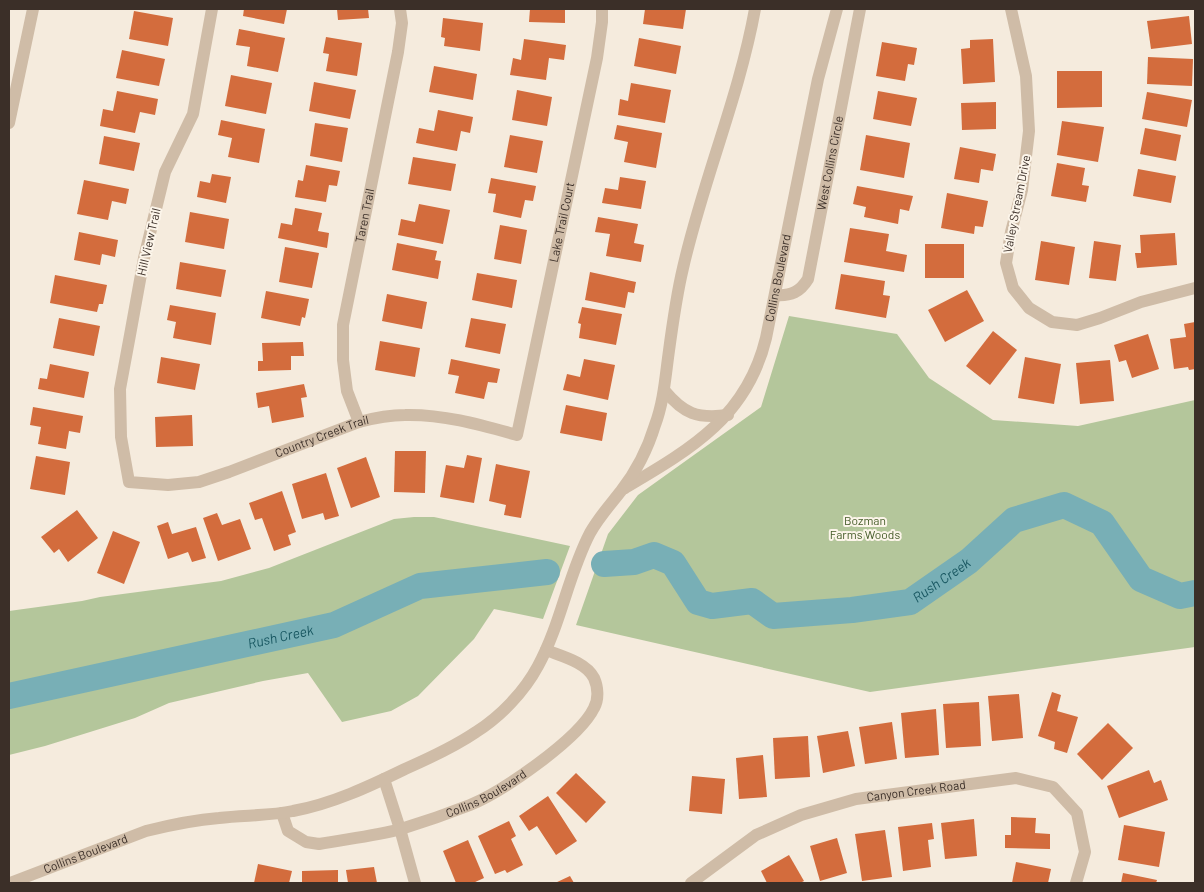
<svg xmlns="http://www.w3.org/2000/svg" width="1204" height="892" viewBox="0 0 1204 892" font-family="Barlow,sans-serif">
	<rect width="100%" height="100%" fill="#f5ebdd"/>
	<g fill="#b4c69b">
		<path d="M789,316L897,334L929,378L993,420L1078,426L1195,400V647L870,692L576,625L608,534L638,495L761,407Z"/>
		<path d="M414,517H434L570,546L543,619L494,609L474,639L418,696L391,711L342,722L308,673L263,681L169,703L135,718L45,746L9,755V611L82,601L100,597L221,581L269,568L394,519Z"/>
	</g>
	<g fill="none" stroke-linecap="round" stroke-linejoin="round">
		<g stroke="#78afb6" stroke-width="26">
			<path id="s1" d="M604,564L634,562L654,555L673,563L698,602L712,606L752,601L773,616L852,610L910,602L969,561L1014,520L1064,505L1102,523L1141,579L1180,596L1195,593"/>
			<path id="s2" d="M9,696L334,625L420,586L547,572"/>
		</g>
	</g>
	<g fill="#d36c3d">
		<path d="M244,9H287L284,24L243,16Z"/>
		<path d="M337,9H368L369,18L338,20Z"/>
		<path d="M530,9H565V23L529,22Z"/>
		<path d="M645,9H686L683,29L643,24Z"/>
		<path d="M134,11L173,18L168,46L129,39Z"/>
		<path d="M1189,16L1192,44L1151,49L1147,21Z"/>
		<path d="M443,18L483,23L480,51L444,46L445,38L441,37Z"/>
		<path d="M239,29L285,38L278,72L247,66L250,47L236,45Z"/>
		<path d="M326,37L362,43L357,76L326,71L329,54L323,53Z"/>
		<path d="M639,38L681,46L676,74L634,66Z"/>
		<path d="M524,39L566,45L564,60L549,58L546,80L510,75L513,58L521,60Z"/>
		<path d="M993,39L995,82L963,84L961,49L970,48V40Z"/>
		<path d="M882,42L917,48L914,65L908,64L905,81L876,76Z"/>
		<path d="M122,50L165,59L159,86L116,78Z"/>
		<path d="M1148,57L1193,59L1192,86L1147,84Z"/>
		<path d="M434,66L477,74L473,100L429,92Z"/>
		<path d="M1057,71H1102V107L1057,108Z"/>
		<path d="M231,75L272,83L266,114L225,106Z"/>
		<path d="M314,82L356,90L350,119L309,111Z"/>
		<path d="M631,83L671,90L665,123L618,115L620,99L628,101Z"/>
		<path d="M517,90L552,97L547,126L512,120Z"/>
		<path d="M117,91L158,99L155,115L140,112L135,133L100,126L103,109L113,111Z"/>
		<path d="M878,91L917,98L911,126L873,119Z"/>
		<path d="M1147,92L1192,100L1187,127L1142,119Z"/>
		<path d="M996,102V129L962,130L961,103Z"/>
		<path d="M438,110L473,117L470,133L461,131L457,151L416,143L419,128L434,131Z"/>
		<path d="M221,120L265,129L259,163L228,157L232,138L218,135Z"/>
		<path d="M1062,121L1104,127L1098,162L1057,155Z"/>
		<path d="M315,123L348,128L342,162L310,156Z"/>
		<path d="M617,125L662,133L656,168L624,162L628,142L614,139Z"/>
		<path d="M1145,128L1181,135L1176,161L1140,154Z"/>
		<path d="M510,135L543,141L537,173L504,167Z"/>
		<path d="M866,135L910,143L904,178L860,170Z"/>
		<path d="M104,136L140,143L134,171L99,164Z"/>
		<path d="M960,147L996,154L993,171L981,169L979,183L954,179Z"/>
		<path d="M413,157L456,164L451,191L408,184Z"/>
		<path d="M1057,163L1085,168L1082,185L1089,186L1086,202L1051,196Z"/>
		<path d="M306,165L340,171L337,186L329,185L326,202L295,197L298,180L303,181Z"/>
		<path d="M1138,169L1176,176L1171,203L1133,196Z"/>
		<path d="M212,174L231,177L226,203L197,197L200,181L210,183Z"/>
		<path d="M620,177L646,181L641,209L602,203L605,188L618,190Z"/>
		<path d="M491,178L536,186L533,201L525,200L521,218L493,212L496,194L488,193Z"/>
		<path d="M84,180L129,189L126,204L112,201L108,220L77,214Z"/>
		<path d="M857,186L913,196L909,211L900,209L898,224L864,217L866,207L853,204Z"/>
		<path d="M947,193L988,201L983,227L975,226L974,234L941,228Z"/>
		<path d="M419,204L450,210L443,244L398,235L401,219L415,222Z"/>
		<path d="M295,208L322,213L318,231L329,233L327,248L278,238L281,223L292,225Z"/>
		<path d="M190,212L229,219L224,249L185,242Z"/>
		<path d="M598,217L638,224L634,243L644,245L641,262L606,256L610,234L595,232Z"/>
		<path d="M500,225L527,230L521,264L494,259Z"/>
		<path d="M850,228L889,234L886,251L907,255L904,272L844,262Z"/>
		<path d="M79,232L118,240L115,257L102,254L100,265L74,260Z"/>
		<path d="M1175,233L1177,265L1137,268L1135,253H1141L1140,235Z"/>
		<path d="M1041,241L1075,247L1069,285L1035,280Z"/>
		<path d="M1094,241L1121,245L1116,281L1089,278Z"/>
		<path d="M397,243L437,251L435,260L441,261L438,279L392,270Z"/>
		<rect x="925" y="244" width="39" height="34"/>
		<path d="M285,247L319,253L312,288L279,282Z"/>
		<path d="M180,262L226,270L221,297L176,289Z"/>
		<path d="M590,272L636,282L634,293L628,292L625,308L585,300Z"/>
		<path d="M477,273L517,280L512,308L472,300Z"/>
		<path d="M841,274L885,281L883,295L890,296L886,318L835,309Z"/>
		<path d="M55,275L107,285L103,304H99L97,312L50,303Z"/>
		<path d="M967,290L984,321L945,342L928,310Z"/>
		<path d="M266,291L309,299L305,318L302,317L300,326L261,318Z"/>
		<path d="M387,294L427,302L422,329L382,321Z"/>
		<path d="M170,305L216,313L211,345L173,338L176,322L167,320Z"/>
		<path d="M582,307L622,314L616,345L579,338L581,324L578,323Z"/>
		<path d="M59,318L100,326L94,356L53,348Z"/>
		<path d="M471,318L506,324L500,354L465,347Z"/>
		<path d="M1195,322V369L1189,370L1188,367L1174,369L1170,339L1186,337L1184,324Z"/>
		<path d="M993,331L1017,350L990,385L966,366Z"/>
		<path d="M1148,334L1159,369L1132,378L1126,360L1119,362L1114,345Z"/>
		<path d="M380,341L420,348L415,377L375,370Z"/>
		<path d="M303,342L304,356H291V370L258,371V361H263L262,343Z"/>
		<path d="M161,357L200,364L195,390L157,383Z"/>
		<path d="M1025,357L1061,364L1054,404L1018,398Z"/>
		<path d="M451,359L500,369L497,383L488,382L484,399L455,393L459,376L448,374Z"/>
		<path d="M584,359L615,365L608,400L563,390L567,374L580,377Z"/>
		<path d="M1110,360L1114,401L1080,404L1076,363Z"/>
		<path d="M50,364L89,372L84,398L38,389L40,378L47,379Z"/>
		<path d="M304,384L307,397L301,398L304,417L272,423L269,406L258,408L256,393Z"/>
		<path d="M566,405L607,413L602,441L560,433Z"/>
		<path d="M33,407L83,416L80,433L69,431L66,449L38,444L41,427L30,425Z"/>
		<path d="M192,415L193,446L156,447L155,417Z"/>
		<path d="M395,451H426L425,493L394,492Z"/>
		<path d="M467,455L482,458L474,503L440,497L446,465L464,468Z"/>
		<path d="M36,456L70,462L65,495L30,489Z"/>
		<path d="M366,457L380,497L351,508L337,468Z"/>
		<path d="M496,464L530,471L521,518L504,515L506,505L489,501Z"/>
		<path d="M326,473L339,516L325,520L323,513L302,519L292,484Z"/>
		<path d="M282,491L296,532L288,535L291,545L274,551L262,518L255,520L249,503Z"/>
		<path d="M77,510L98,538L68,562L59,549L54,553L41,537Z"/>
		<path d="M217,513L222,525L240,519L251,549L218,561L203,518Z"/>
		<path d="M168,522L172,534L196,527L206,558L192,562L188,552L168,559L157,526Z"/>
		<path d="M113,531L140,542L124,584L97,573Z"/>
		<path d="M1052,692L1061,695L1057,711L1078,717L1067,753L1054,749L1055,742L1038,736Z"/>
		<path d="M1019,694L1023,738L992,741L988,696Z"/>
		<path d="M979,702L981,746L946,748L943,704Z"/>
		<path d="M936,709L939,755L905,758L901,713Z"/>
		<path d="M892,722L897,759L865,764L859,727Z"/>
		<path d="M1108,723L1133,748L1102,780L1077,754Z"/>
		<path d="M848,731L855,766L823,773L817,736Z"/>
		<path d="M808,736L810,777L775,779L773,738Z"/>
		<path d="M763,755L767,797L739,799L736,758Z"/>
		<path d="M1149,770L1154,783L1161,780L1168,800L1119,818L1107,786Z"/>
		<path d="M576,773L606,802L586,823L556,793Z"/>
		<path d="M692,776L725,779L722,814L689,811Z"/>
		<path d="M548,796L577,841L556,855L537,826L529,831L519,816Z"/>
		<path d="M1011,817L1036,818L1035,833L1050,834V849L1005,848V835H1011Z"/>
		<path d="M974,819L977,856L945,859L941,823Z"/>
		<path d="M509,821L516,836L511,839L523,865L507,873L505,870L495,874L478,836Z"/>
		<path d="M932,823L934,839L928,840L931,867L903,871L898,827Z"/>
		<path d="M1124,825L1165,832L1159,867L1118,860Z"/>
		<path d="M885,830L892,877L862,881L855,834Z"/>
		<path d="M837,838L847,873L820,881L810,846Z"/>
		<path d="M468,840L484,878L473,883H456L443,851Z"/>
		<path d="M789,855L804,881L800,883H767L761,871Z"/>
		<path d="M1016,862L1051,869L1048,883H1012Z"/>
		<path d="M258,864L292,871L289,883H254Z"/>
		<path d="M374,867L377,883H348L346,870Z"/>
		<path d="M338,870V883H302V871Z"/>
		<path d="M1123,873L1157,880L1156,883H1121Z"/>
		<path d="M570,876L574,883H555Z"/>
	</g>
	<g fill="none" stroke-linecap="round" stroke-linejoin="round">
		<g stroke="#cfbca7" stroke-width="12">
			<path id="s3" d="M212,9L193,114L165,172L144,258L130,335L120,389L121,437L129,482L168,485L199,482L229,472L359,422C374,418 390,415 405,415C443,414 481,425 517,435L597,58L602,22V9"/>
			<path d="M1011,9L1026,76L1029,131L1022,190L1011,232L1006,263L1013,288L1029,308L1052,322L1077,325L1100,318L1141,302L1195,288"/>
			<path d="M9,123L33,9"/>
			<path id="s4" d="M776,295C791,296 800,292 808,279L860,9"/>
			<path d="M664,390C684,414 697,419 728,415"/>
			<path id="s5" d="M359,422L347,391L343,360V325L398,52L402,23L400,9"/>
			<path id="s6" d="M625,488C691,449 747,417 766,338L818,79L837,9"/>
			<path d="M384,779L400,829L415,883"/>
			<path id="s7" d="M282,813L288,831L306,842L319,844C346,839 375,836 401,829C424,822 447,814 470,805C502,792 579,739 594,708C599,699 598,687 594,678C586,662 561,656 546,650"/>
			<path id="s8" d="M10,883L146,831C170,825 194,820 219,818C244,815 269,816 293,811C332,804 370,786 405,769C430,758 454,747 476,732C501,716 524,692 538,666C561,624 568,575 590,533C599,517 610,505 621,491C635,473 648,448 655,425C663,404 665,381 668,358C672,328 676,297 683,268C703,180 739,97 755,9"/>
			<path id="s9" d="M691,883L756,835L801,815L856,799L1016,778L1053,787L1077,813L1085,852L1076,883"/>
		</g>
	</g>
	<g text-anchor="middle" stroke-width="4" stroke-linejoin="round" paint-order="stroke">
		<g font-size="12" fill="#3b2f28" stroke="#fcf5ea">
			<text dy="4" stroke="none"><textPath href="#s4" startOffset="156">West Collins Circle</textPath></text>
			<text transform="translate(1017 204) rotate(-79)" y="4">Valley Stream Drive</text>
			<text dy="4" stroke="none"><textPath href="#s5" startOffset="211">Taren Trail</textPath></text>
			<text dy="4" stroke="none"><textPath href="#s3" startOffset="1106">Lake Trail Court</textPath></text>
			<text transform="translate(149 242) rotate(-77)" y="4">Hill View Trail</text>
			<text dy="4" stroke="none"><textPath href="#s6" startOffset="274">Collins Boulevard</textPath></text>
			<text dy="4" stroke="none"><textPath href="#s3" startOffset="688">Country Creek Trail</textPath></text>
			<text dy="4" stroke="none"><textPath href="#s9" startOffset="248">Canyon Creek Road</textPath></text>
			<text dy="4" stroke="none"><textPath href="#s7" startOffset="229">Collins Boulevard</textPath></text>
			<text dy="4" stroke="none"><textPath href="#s8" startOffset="81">Collins Boulevard</textPath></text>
		</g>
		<g font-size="12" fill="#455c29" stroke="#fcf5ea">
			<text x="865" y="525">Bozman<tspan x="865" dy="14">Farms Woods</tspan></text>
		</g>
		<g font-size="14" font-style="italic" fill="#185761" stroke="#fcf5ea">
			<text dy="5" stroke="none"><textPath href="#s1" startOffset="375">Rush Creek</textPath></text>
			<text dy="5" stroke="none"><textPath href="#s2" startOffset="278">Rush Creek</textPath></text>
		</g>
	</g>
	<rect width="1204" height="892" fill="none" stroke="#3b2f28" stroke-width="20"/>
</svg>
